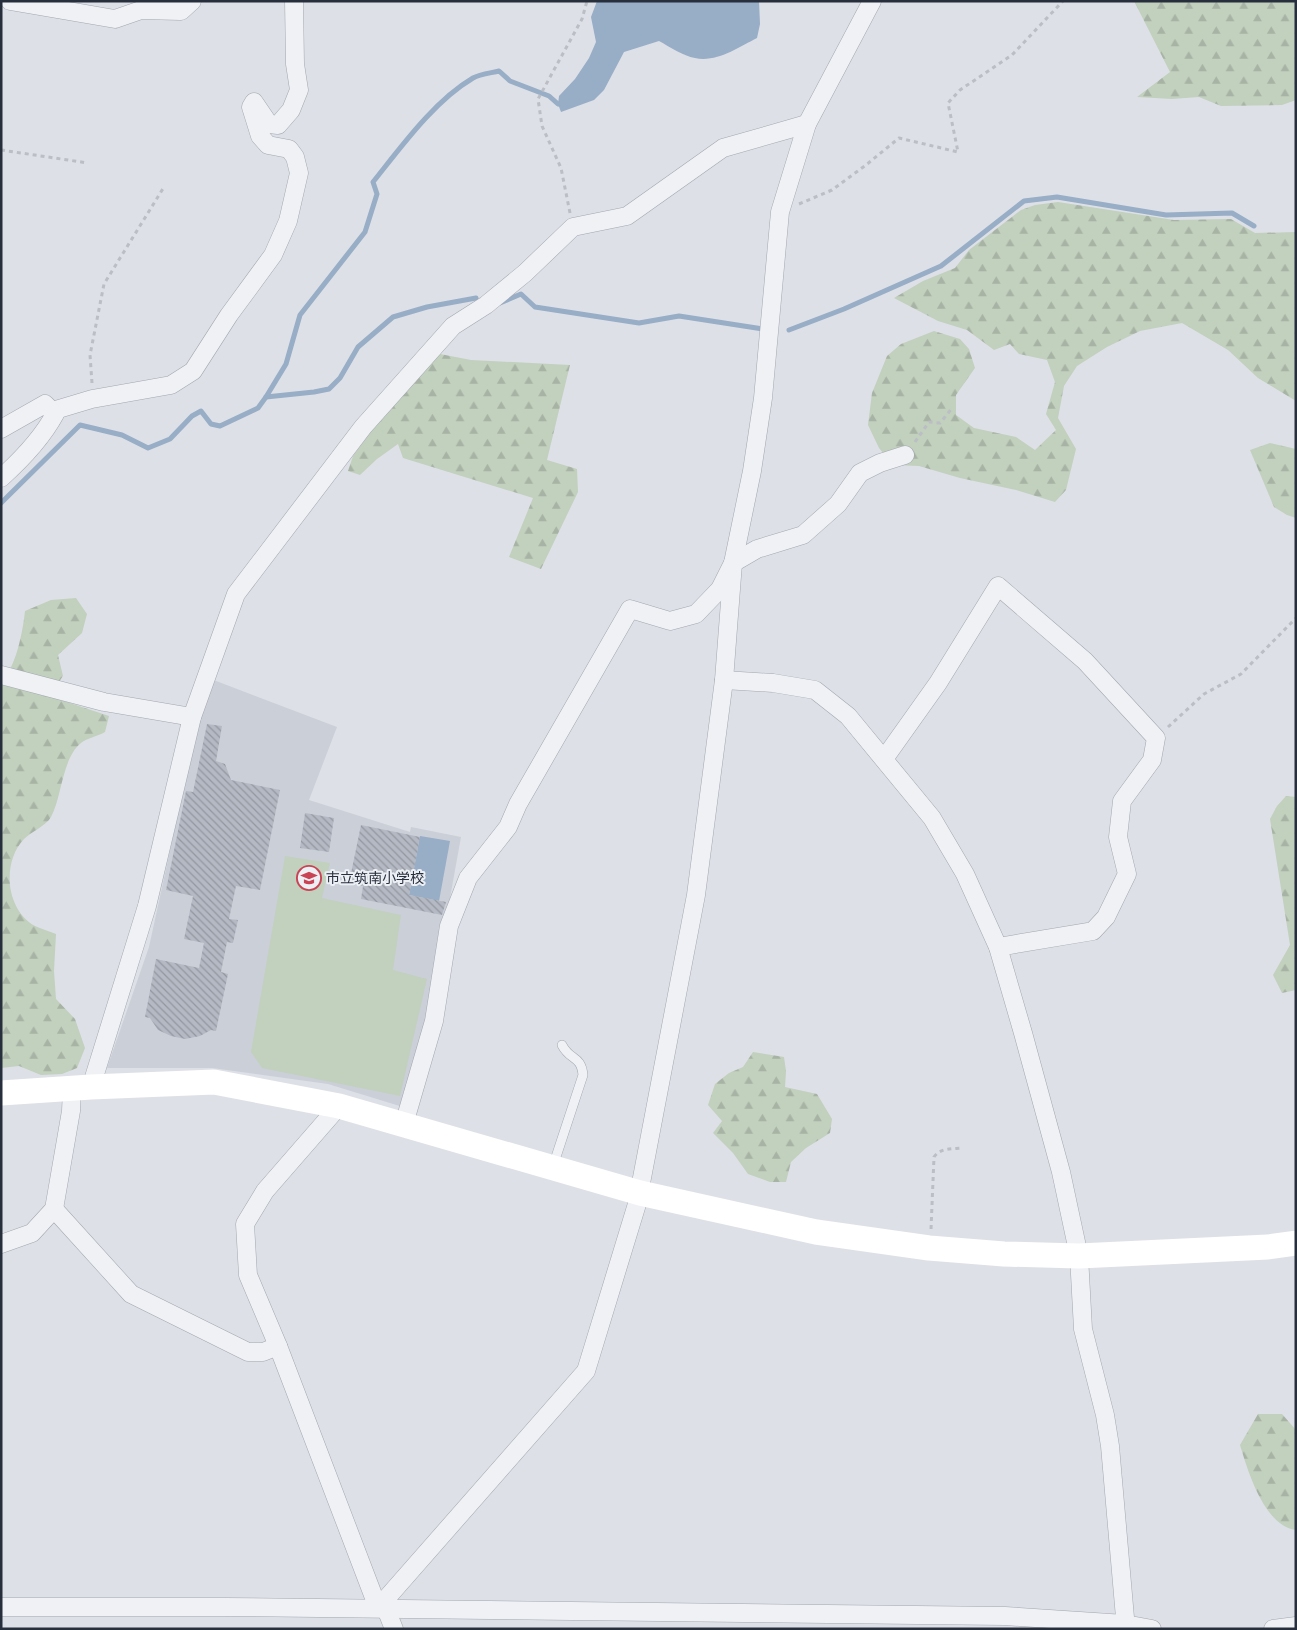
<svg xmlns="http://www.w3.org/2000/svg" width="1297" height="1630" viewBox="0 0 1297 1630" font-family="'Work Sans','Noto Sans JP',sans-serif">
	<defs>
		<pattern id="forest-firs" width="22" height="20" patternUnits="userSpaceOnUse" patternTransform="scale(1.25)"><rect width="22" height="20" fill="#c2d0be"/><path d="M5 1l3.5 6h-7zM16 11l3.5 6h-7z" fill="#a7b3a4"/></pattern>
		<pattern id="building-back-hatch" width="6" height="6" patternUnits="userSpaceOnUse" patternTransform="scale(1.25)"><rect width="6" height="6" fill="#b4b9c3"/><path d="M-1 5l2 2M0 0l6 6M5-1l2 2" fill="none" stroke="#9297a0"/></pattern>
	</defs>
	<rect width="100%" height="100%" fill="#dde0e6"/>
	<path fill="#cbcfd8" d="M211,679L337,727L309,800L410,832L411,827L461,837L424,1042L403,1107L328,1084L212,1068H107L149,947L197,727Z"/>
	<g fill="url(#forest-firs)">
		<path d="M1134,1H1296V100L1282,105L1221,106L1199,97L1172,99L1137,97L1170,72Z"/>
		<path d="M1058,202L1174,220L1231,219L1255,233L1296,232V401L1258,378L1228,350L1182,323L1140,331L1107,347L1077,366L1064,386L1058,418L1076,449L1066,490L1055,502L1016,490L960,478L919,466L893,465L879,448L868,425L872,393L887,356L901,344L934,331L960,339L969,349L975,368L956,395V415L974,428L1016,437L1035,450L1056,430L1046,414L1055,382L1047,360L1019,354L1010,344L994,350L967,330L938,321L894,298L923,281L955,268L969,250L1021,210L1035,205Z"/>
		<path d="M440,354L471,360L570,365L547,460L577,469L578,492L541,569L509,557L533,498L403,458L398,444L377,459L360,475L348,471L353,456L374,427L404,390Z"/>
		<path d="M1270,443L1296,449V518L1287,515L1274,507L1250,450Z"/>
		<path d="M76,598L87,614L82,633L58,655L63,676L49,696L109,716L105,732C98,736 87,738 81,743C62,758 62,797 51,817C46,826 32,831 24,839C2,862 5,909 35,926C41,929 49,931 56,934L54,971L56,999L75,1019L85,1048L77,1068L62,1074L41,1075L19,1066L1,1068V681C16,669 23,630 25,611L51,600Z"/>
		<path d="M1286,796L1296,797V990L1282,993L1273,975L1290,945L1270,819L1277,806Z"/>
		<path d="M753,1052L784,1057L786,1071L785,1087L817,1094L832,1119L830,1133L806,1148L791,1162L786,1182H770L748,1174L733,1153L713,1133L722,1121L708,1105L715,1084L729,1073L743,1067Z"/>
		<path d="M1258,1414H1282L1296,1430V1530C1264,1526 1248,1471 1240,1445Z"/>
	</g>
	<path fill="#c2d0be" d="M285,856L330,863L322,898L401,915L393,970L427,979L400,1096L262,1068L251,1052Z"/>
	<g fill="#98adc6">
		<path d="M597,1H759L760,24L757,38C739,47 716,63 695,58C683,56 670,47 659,41L624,52L604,90L594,100L561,112L558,104L559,96L575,79L589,58L596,42L591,17Z"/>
		<path d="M420,836L450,841L439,901L409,895Z"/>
	</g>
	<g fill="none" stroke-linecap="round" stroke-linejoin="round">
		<g stroke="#98adc6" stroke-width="5">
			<path d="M500,303L521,294L535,307L639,323L679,316L763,329"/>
			<path d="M789,330L844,309L941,266L1024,201L1057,197L1166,215L1232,213L1254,226"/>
			<path d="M266,397L314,392L329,389L340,378L358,347L393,317L427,307L476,298"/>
			<path d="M1,503L80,425L122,435L148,448L170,439L192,416L201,411L211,424L220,426L258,408L266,397L286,364L300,315L365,232L377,194L373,182C401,147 434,101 473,78C480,74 491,73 499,71L510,81L549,96L558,104"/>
		</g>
	</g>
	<g fill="url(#building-back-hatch)">
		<path d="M207,724L222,726L216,761L225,764L231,780L280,790L260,890L236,886L229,919L238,920L233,943L227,942L221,972L228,974L216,1031L211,1030L200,1036L185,1039L171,1036L158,1030L150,1018L145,1017L156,959L199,968L204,943L184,939L193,896L166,890L186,791L193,792Z"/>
		<path d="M305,813L334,818L329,852L300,848Z"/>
		<path d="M361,825L420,837L409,895L446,902L442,915L361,899L363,886L349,883Z"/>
	</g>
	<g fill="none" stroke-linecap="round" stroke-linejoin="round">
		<defs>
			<path id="lane" d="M553,1166L583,1075C581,1055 570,1061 562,1045"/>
			<g id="street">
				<path d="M10,1L115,19L141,10L181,11L192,1"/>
				<path d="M52,411L92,399L171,385L193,371L229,315L273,255L288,221L299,173L295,157L289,149L268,145L260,136L251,107L254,102L269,124L278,125L291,110L299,90L295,64L294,1"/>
				<path d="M1,429L45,404L55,414C42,438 21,460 1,478"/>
				<path d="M1,675L104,702L192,717"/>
				<path d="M724,680L773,683L815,690L848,716L932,818L965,874L998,947L1023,1033L1061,1172L1079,1256L1083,1329L1105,1415L1110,1446L1126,1629"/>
				<path d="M884,759L938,683L998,586L1085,661L1156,738L1152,760L1122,801L1118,837L1127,874L1106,917L1093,931L998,947"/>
				<path d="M91,1087L147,906L192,717L236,594L363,427L453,326L486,305L525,273L573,227L627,216L723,148L807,124"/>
				<path d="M339,1106L265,1191L245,1224L248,1275L278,1346L378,1608"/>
				<path d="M404,1124L434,1021L449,926L468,878L508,827L518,804L630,609L670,621L696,614L720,589L733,563L757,549L803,535L838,504L860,473L880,463L905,455"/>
				<path d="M54,1209L131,1294L248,1352H263L278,1346"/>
				<path d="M1,1244L32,1233L54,1209L71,1111L72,1089"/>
				<path d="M1,1607H225L1005,1616L1125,1624L1152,1629"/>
				<path d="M378,1608L586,1371L637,1204L696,895L724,680L733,563L752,471L763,398L780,212L807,124L872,1"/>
				<path d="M386,1609L394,1629"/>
				<path d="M1273,1629L1296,1626"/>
			</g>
		</defs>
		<use href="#lane" stroke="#a3a7b0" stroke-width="10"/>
		<use href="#street" stroke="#a3a7b0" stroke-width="19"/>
		<g stroke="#bbbec5" stroke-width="3" stroke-dasharray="4 4" stroke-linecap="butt">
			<path d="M1,150L88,163"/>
			<path d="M799,204L832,190L866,165L899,138L958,152L948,103L960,90L1012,55L1063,1"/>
			<path d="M570,213L561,168L542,126L538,99L582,19L587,1"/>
			<path d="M92,383L90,355L104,284L164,187"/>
			<path d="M915,442L929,422L940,423L953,407"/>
			<path d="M1168,727L1204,694L1241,674L1296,618"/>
			<path d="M931,1229L934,1157C940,1148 951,1149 961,1148"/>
		</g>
		<use href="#lane" stroke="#eff1f5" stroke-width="9"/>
		<use href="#street" stroke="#eff1f5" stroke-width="18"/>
		<path stroke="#fff" stroke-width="25" d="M1,1093L91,1087L214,1082L339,1106L640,1193L816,1232L929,1248L1004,1254L1079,1256L1268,1247L1296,1243"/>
	</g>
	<defs>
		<symbol id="school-ring" viewBox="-11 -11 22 22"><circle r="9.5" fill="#eceff4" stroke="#ca4354" stroke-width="1.5"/><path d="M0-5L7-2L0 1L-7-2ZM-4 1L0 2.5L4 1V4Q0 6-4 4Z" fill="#ca4354"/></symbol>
	</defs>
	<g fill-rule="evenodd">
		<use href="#school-ring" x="295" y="864" width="28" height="28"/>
	</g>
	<g text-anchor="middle" stroke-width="4" stroke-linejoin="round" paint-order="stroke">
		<g font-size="14" fill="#272e3c" stroke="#eceff4" text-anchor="start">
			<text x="326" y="883">市立筑南小学校</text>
		</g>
	</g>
	<rect width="1297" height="1630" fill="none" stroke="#272e3c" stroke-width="5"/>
</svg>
